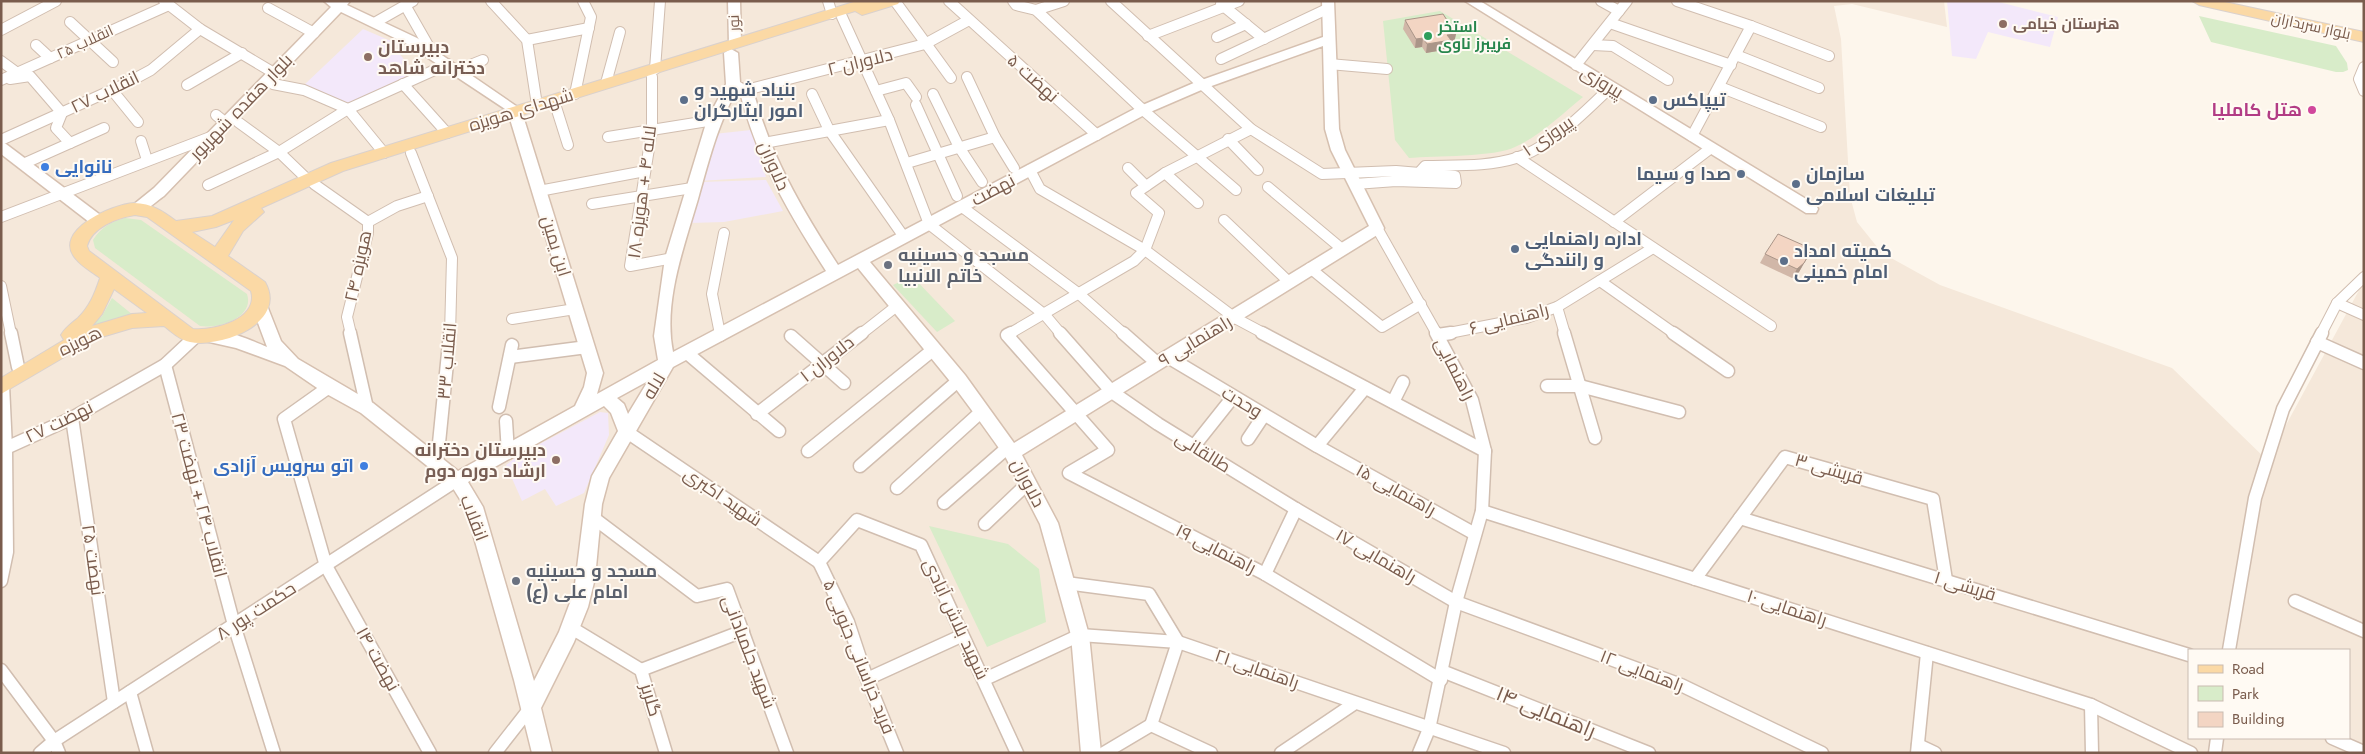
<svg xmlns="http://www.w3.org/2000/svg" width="2365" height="754" viewBox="0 0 2365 754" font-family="Jost,Cairo,sans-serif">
	<rect width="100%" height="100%" fill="#fdf6ec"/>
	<path fill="#f5e8da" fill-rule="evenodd" d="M1,1H1944L1947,27L1852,4L1834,6L1841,39L1850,196L1857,222L1882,253L1940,285L2172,368L2267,460L2364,281V753H1ZM2189,650H2349V738H2189Z"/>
	<g fill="#f3e8fa">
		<path d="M1947,1H1995L2058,17L2050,47L1988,32L1976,59L1952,56Z"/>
		<path d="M363,29L398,44L394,47L411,68L408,78L350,106L304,85Z"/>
		<path d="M751,130L766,177L699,181L714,134Z"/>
		<path d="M766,180L783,211L724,222L690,223L700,182Z"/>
		<path d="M600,412L608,413L609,435L584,493L556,506L545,489L522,501L506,465L519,455Z"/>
	</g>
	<g fill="#d8ecc9">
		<path d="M1440,11L1583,97C1561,115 1541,135 1515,147C1496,157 1433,156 1409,158L1395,140L1383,21Z"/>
		<path d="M2199,16L2336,46L2347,63L2348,70L2343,72H2336L2211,42Z"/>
		<path d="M125,218L141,220L247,294C255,318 217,329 200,326L95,248L93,240C101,227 111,222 125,218Z"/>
		<path d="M912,276L955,321L937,332L893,285Z"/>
		<path d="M112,298L133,315L111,320L88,329L102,316Z"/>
		<path d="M929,526L1008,544L1039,569L1046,622L987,647Z"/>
	</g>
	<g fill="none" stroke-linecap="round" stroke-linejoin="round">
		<defs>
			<g id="street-far1">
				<path d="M164,1L200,29L274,73"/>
				<path d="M491,1L527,40L537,105"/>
				<path d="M828,1L832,14"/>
				<path d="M895,1L951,78"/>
				<path d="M949,1L1097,135"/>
				<path d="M1013,1L1016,5L1036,10L1143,110L1236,190"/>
				<path d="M1111,1L1251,129L1322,174L1396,171L1455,176L1456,183L1396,181L1355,184"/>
				<path d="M1601,1L1619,11"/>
				<path d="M1677,1L1751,26L1829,56"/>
				<path d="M1221,4L1264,39"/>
				<path d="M405,5L433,54"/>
				<path d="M268,8L314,33"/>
				<path d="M1036,10L1064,1"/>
				<path d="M842,17L889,120L929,224L1045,315L1061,334"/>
				<path d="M70,22L113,62"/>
				<path d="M376,22L413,1"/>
				<path d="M1610,23L1731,65"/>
				<path d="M1,30L56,1"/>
				<path d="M1148,36L1239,1"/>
				<path d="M1217,37L1246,24"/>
				<path d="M527,40L589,28"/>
				<path d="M36,45L50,58"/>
				<path d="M1593,45L1613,46L1668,80"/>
				<path d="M1736,55L1819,88"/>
				<path d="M1221,59L1327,9"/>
				<path d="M1,61L16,72"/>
				<path d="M1329,64L1387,69"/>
				<path d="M1576,65L1627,1"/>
				<path d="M2364,67L2359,79L2364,91"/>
				<path d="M655,69L660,1"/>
				<path d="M458,70L483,60"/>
				<path d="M652,77V130L630,266L673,258"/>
				<path d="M967,77L995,137L1014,168"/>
				<path d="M10,79L30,76L62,113L56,128L70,143"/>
				<path d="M1,80L169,5"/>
				<path d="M606,83L620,32"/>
				<path d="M273,84L304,90L348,109L384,153"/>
				<path d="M403,84L447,133"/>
				<path d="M187,85L242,53"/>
				<path d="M1720,87L1821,127"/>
				<path d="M112,90L138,122"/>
				<path d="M746,90L925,44L969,20"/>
				<path d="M876,91L906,83L916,97"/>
				<path d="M575,94L591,17L583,1"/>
				<path d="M812,94L829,130L904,237"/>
				<path d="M933,94L959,147L982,182"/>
				<path d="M916,105L957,196"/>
				<path d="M556,107L568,145"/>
				<path d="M216,115L226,123"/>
				<path d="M238,122L279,152L307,179"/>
				<path d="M1692,136L1751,26"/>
				<path d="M608,137L714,120"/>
				<path d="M1228,139L1258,170"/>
				<path d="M1,140L123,85L151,70L200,29"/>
				<path d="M141,141L147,160"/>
				<path d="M764,143L889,120"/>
				<path d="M411,153L452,258L450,334"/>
				<path d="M1517,157L1771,326"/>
				<path d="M907,163L995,137"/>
				<path d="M23,164L104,128"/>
				<path d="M1128,168L1146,186"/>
				<path d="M1030,170L1040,189L1145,250L1235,318L1265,334"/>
				<path d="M1165,173L1198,203"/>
				<path d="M1417,175L1425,166C1455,165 1488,167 1516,158C1553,146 1584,112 1611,87"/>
				<path d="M314,184L368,222V233L347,317L351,334"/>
				<path d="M208,185L279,152L348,109L448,64"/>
				<path d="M1268,187L1342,249"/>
				<path d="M539,191L645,171"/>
				<path d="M592,204L692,188"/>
				<path d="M962,207L1078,293L1124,334"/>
				<path d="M1,217L213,136"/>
				<path d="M1224,220L1288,281"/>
				<path d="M368,222L397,206L428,196"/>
				<path d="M1614,222L1711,148"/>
				<path d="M1377,228L1437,334"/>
				<path d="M1310,268L1382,327L1421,304"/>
				<path d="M1600,281L1675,334"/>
				<path d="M1,286L11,334"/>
				<path d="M2337,303L2364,315"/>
				<path d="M1557,307L1565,334"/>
				<path d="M512,319L575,309"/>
				<path d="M720,334L712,294L724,233"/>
				<path d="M861,334L898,305"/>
				<path d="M1009,334L1134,261L1145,250L1159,213L1136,193L1165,173L1251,129"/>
				<path d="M1444,334L1526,318L1557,307L1653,248"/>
				<path d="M2321,334L2337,303L2364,277"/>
			</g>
			<g id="street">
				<path d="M11,333L18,367"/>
				<path d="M350,333L367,408"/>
				<path d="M720,333V335"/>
				<path d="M1011,333L1007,335L1108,450L1069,473L1265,574L1441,680"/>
				<path d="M1060,333L1112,392L1158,424L1296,509L1456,602L1681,685L1822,753"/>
				<path d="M1123,333L1157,363"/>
				<path d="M1262,333L1485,451"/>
				<path d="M1564,333L1595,438"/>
				<path d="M1673,333L1728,371"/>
				<path d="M1438,335L1451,333"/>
				<path d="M791,336L844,383"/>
				<path d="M2317,342L2364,363"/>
				<path d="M687,353L779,431"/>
				<path d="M510,357L587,347"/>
				<path d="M1168,357L1317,446L1475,534"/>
				<path d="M165,365L234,625L274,753"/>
				<path d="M3,385L6,448"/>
				<path d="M1547,386H1580L1679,412"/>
				<path d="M329,387L284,419L326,566L430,753"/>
				<path d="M1393,402L1403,382"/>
				<path d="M499,407L512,345"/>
				<path d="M757,414L862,333"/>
				<path d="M72,418L114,702"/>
				<path d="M506,421L508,453"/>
				<path d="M627,432L819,562"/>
				<path d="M1248,439L1264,415"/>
				<path d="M1194,446L1233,397"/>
				<path d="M1317,446L1365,388"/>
				<path d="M808,451L934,349"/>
				<path d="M437,463L450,333"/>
				<path d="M860,466L959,380"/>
				<path d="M897,488L982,411"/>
				<path d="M944,503L1007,448"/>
				<path d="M1482,511L2091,705L2191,753"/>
				<path d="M591,516L697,596L727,589L787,753"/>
				<path d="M1740,518L2189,655"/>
				<path d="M985,524L1028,483"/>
				<path d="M819,562L857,520L921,545L1017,753"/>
				<path d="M819,562L848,622L867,679L897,753"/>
				<path d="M1265,574L1296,509"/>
				<path d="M1695,579L1785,457L1933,499L1946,580"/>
				<path d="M1,581L7,552L6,448L72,418L165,365L195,337"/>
				<path d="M1066,583L1149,594L1178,642L1151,725"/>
				<path d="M2295,601L2364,631"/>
				<path d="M570,627L641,670L666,753"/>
				<path d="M2229,650L2255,498L2283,409L2322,333"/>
				<path d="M1,670L54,741L59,753"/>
				<path d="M641,670L743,631"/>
				<path d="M1442,671L1649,753"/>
				<path d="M867,679L961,636"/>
				<path d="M985,679L1080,635L1178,642L1504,753"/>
				<path d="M130,692L147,753"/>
				<path d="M2091,705L2092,753"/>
				<path d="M1151,725L1211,753"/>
				<path d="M2332,738L2364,752"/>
				<path d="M1918,745L1935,753"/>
				<path d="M40,753L54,741L457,480"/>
				<path d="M495,753L531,707"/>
				<path d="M1104,753L1151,725"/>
				<path d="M1281,753L1355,703"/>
				<path d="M1419,753L1429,729L1456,602L1482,511L1485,451L1472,400L1436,333"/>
				<path d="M1917,753L1927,653"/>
				<path d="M2215,753L2217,738"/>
			</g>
			<g id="secondary">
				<path d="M324,1H350L347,5L417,38L519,108L521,111L517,115L524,119L603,373L597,394L658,360L654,336L665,258L707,120L726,84L724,53L731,49L738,53L740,82L753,90C770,155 802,210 838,265L1138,107L1196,82L1323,37L1322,1H1334L1339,129L1345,150L1384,228L1382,232L1022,455L1058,523L1089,635L1101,753H1081L1071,635L1040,524L1006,458L976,416L953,385L858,268L673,367L609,478L602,504L595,578L588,607L574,642L541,708L552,753H532L514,680L466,509L451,485L361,413L323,392L285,366L236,348L205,341L203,337L205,333C224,327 250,340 267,347L252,307L254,303L260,301L266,303L281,341L298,359L373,403L458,471L575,406L584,387L587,373L510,119L514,115L407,44L341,12L164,196C155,202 142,216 130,213L128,209L154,188L331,7ZM1323,46L1325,129L1331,150L1369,226L1014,443L965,375L870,262L1148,113L1206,88ZM736,91L740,92C756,158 790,215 826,271L673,352C663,302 684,247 698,199C709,160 717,127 736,91ZM648,381L628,414L624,404L617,398ZM604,406L611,413L618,431L592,476L585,504L574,592L559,632L534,681L483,507L468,482Z"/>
				<path d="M728,1H740L741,44L735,48L729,44Z"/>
				<path d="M1465,1H1480L1816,205L1818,209L1816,213H1806Z"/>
				<path d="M1,142L6,144L103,217L105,221L103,225H93L1,154Z"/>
			</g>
			<g id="primary">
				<path d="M857,1H900L898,4L862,15L855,11L343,171L261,208L264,212L243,231L228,256L265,282C288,323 222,348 190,342C180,340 172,332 164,326L132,328L95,339L1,394V378L64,340L61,335C65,328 72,323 78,318C90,306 95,293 100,278C93,272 82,267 76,259C51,231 113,204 134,203C151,203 164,212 176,221L212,216L331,163ZM135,215L147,217L251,291C259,319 215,331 193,329L89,251L87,246C92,227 117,218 135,215ZM234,220L215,247L192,232L216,227ZM114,289L147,313L132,314L92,326L102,314Z"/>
				<path d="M2192,1H2220L2364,32V42L2199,5Z"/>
			</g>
		</defs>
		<use href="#street-far1" stroke="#d1beb0" stroke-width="12"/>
		<use href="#street" stroke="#d1beb0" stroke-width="15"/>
		<use href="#secondary" stroke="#d6c0b0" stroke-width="3"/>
		<use href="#primary" stroke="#dad1cd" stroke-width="2"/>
		<use href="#street-far1" stroke="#fff" stroke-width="10"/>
		<use href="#street" stroke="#fff" stroke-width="12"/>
		<use href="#secondary" fill="#fff" fill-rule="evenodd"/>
		<use href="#primary" fill="#fbd9a5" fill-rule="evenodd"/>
	</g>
	<g fill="#d1b7a8">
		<path d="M1405,20L1456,34L1454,43H1450L1449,49L1426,53L1422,47L1415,48L1403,29Z"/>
		<path d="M1812,249L1799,272L1792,278L1760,263L1765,254Z"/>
	</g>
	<g fill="#aa9588">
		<path d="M1456,34L1454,43H1450L1449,49L1426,53L1427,44L1447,35Z"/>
		<path d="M1423,38L1422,47L1415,48L1416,39Z"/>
		<path d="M1807,258L1799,272L1792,278L1797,269Z"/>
	</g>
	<g fill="#f3d5c3" stroke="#aa9588">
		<path d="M1443,14L1456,34L1447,35L1451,40L1427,44L1423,38L1416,39L1405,20Z"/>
		<path d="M1778,234L1812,249L1804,263L1797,269L1765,254Z"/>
	</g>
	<g fill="#8d6e63" stroke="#fffaf3" stroke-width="2">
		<circle cx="2003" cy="24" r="5"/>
		<circle cx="368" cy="57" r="5"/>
		<circle cx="556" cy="460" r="5"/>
	</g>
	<circle fill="#2e9e5b" stroke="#fffaf3" stroke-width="2" cx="1428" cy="36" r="5"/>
	<g fill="#5c6f8a" stroke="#fffaf3" stroke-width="2">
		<circle cx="684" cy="100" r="5"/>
		<circle cx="1653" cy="100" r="5"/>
		<circle cx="1741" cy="174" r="5"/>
		<circle cx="1796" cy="184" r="5"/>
		<circle cx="1515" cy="249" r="5"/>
		<circle cx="1784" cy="261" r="5"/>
	</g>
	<circle fill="#d1479c" stroke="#fffaf3" stroke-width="2" cx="2312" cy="110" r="5"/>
	<g fill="#3f7fe0" stroke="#fffaf3" stroke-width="2">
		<circle cx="45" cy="167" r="5"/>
		<circle cx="364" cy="466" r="5"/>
	</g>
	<g fill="#6b7280" stroke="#fffaf3" stroke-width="2">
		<circle cx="888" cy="265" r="5"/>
		<circle cx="516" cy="581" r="5"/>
	</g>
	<g text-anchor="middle" stroke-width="4" stroke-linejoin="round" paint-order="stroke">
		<g font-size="15" fill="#7a5c4d" stroke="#fffaf3">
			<text transform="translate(734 23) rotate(-92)" y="5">نور</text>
			<text transform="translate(2311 26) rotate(12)" y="5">بلوار سربداران</text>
			<text transform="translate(85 42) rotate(-25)" y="5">انقلاب ۲۵</text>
		</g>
		<g font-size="15" font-weight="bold" fill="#785e54" stroke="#fffaf3" text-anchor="start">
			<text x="2013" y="29">هنرستان خیامی</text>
		</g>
		<g font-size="15" font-weight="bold" fill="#27864d" stroke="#fffaf3" text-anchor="start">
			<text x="1438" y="32">استخر<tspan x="1438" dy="17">فریبرز ناوی</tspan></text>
		</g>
		<g font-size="18" font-weight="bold" fill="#785e54" stroke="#fffaf3" text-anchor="start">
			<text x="378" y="53">دبیرستان<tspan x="378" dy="21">دخترانه شاهد</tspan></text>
			<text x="546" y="456" text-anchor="end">دبیرستان دخترانه<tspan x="546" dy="21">ارشاد دوره دوم</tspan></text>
		</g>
		<g font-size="18" fill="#7a5c4d" stroke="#fffaf3">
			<text transform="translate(860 62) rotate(-14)" y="6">دلاوران ۲</text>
			<text transform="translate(1033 78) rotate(42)" y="6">نهضت ۵</text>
			<text transform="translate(1602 82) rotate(31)" y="6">پیروزی</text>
			<text transform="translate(105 92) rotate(-26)" y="6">انقلاب ۲۷</text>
			<text transform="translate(241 107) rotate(-46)" y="6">بلوار هفده شهریور</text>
			<text transform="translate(521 110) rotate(-17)" y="6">شهدای هویزه</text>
			<text transform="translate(1548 136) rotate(-34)" y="6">پیروزی ۱</text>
			<text transform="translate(774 166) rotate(66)" y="6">دلاوران</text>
			<text transform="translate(993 190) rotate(-28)" y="6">نهضت</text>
			<text transform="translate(642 192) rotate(-83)" y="6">لاله ۴ + هویزه ۱۸</text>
			<text transform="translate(556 246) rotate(73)" y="6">ابن یمین</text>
			<text transform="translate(358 266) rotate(-78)" y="6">هویزه ۲۴</text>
			<text transform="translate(1509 319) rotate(-14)" y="6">راهنمایی ۶</text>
			<text transform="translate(80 341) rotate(-26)" y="6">هویزه</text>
			<text transform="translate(1195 341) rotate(-31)" y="6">راهنمایی ۹</text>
			<text transform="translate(827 359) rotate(-38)" y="6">دلاوران ۱</text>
			<text transform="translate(447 361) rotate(-85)" y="6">انقلاب ۳۳</text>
			<text transform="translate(1455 369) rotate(63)" y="6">راهنمایی</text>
			<text transform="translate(654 386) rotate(-59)" y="6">لاله</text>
			<text transform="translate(1242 402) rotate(31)" y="6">وحدت</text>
			<text transform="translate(59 422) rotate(-26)" y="6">نهضت ۲۷</text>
			<text transform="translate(1203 452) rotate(32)" y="6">طالقانی</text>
			<text transform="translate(1829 469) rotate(16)" y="6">قریشی ۳</text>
			<text transform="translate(1028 483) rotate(62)" y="6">دلاوران</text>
			<text transform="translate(1396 490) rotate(29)" y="6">راهنمایی ۱۵</text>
			<text transform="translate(199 495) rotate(75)" y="6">انقلاب ۲۴ + نهضت ۲۳</text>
			<text transform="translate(723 497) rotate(34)" y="6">شهید اکبری</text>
			<text transform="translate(474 518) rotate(69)" y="6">انقلاب</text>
			<text transform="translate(1216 549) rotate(27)" y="6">راهنمایی ۱۹</text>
			<text transform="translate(1376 556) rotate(30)" y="6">راهنمایی ۱۷</text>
			<text transform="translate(93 560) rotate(82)" y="6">نهضت ۲۵</text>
			<text transform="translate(1965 586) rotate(17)" y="6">قریشی ۱</text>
			<text transform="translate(1787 608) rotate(18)" y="6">راهنمایی ۱۰</text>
			<text transform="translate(256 611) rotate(-33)" y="6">حکمت پور ۸</text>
			<text transform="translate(956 619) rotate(65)" y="6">شهید بلاش آبادی</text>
			<text transform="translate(749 652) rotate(69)" y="6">شهید جلمبادانی</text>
			<text transform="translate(859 657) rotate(68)" y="6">فرید خراسانی جنوبی ۵</text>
			<text transform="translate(378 659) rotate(61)" y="6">نهضت ۱۴</text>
			<text transform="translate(1257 669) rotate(19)" y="6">راهنمایی ۲۱</text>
			<text transform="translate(1642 671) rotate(21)" y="6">راهنمایی ۱۲</text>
			<text transform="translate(651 700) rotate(73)" y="6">گلریز</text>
		</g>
		<g font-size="18" font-weight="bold" fill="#4e5e75" stroke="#fffaf3" text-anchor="start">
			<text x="694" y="96">بنیاد شهید و<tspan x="694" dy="21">امور ایثارگران</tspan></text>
			<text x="1663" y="106">تیپاکس</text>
			<text x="1731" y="180" text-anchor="end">صدا و سیما</text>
			<text x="1806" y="180">سازمان<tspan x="1806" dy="21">تبلیغات اسلامی</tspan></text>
			<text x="1525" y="245">اداره راهنمایی<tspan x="1525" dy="21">و رانندگی</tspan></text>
			<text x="1794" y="257">کمیته امداد<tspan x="1794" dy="21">امام خمینی</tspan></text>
		</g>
		<g font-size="18" font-weight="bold" fill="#b23c85" stroke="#fffaf3" text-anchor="end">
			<text x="2302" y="116">هتل کاملیا</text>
		</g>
		<g font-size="18" font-weight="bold" fill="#366cbe" stroke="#fffaf3" text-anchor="start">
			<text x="55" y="173">نانوایی</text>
			<text x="354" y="472" text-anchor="end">اتو سرويس آزادی</text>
		</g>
		<g font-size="18" font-weight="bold" fill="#5b616d" stroke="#fffaf3" text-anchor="start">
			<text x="898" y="261">مسجد و حسینیه<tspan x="898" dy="21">خاتم الانبیا</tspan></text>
			<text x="526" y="577">مسجد و حسینیه<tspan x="526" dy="21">امام علی (ع)</tspan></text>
		</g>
		<g font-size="21" fill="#7a5c4d" stroke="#fffaf3">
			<text transform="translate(1546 712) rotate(22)" y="7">راهنمایی ۱۴</text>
		</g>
	</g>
	<rect width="2365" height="754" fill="none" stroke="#7a5c4d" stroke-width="5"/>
	<rect x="2188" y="649" width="162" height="90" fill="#fffaf3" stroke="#cabbb1"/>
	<rect x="2198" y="665" width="25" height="8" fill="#fbd9a5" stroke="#cabbb1"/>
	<text x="2232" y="674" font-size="15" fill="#7a5c4d">Road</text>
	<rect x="2198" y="686" width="25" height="15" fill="#d8ecc9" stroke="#cabbb1"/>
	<text x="2232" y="699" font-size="15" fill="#7a5c4d">Park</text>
	<rect x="2198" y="712" width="25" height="15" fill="#f3d5c3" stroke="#cabbb1"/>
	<text x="2232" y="724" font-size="15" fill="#7a5c4d">Building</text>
</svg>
